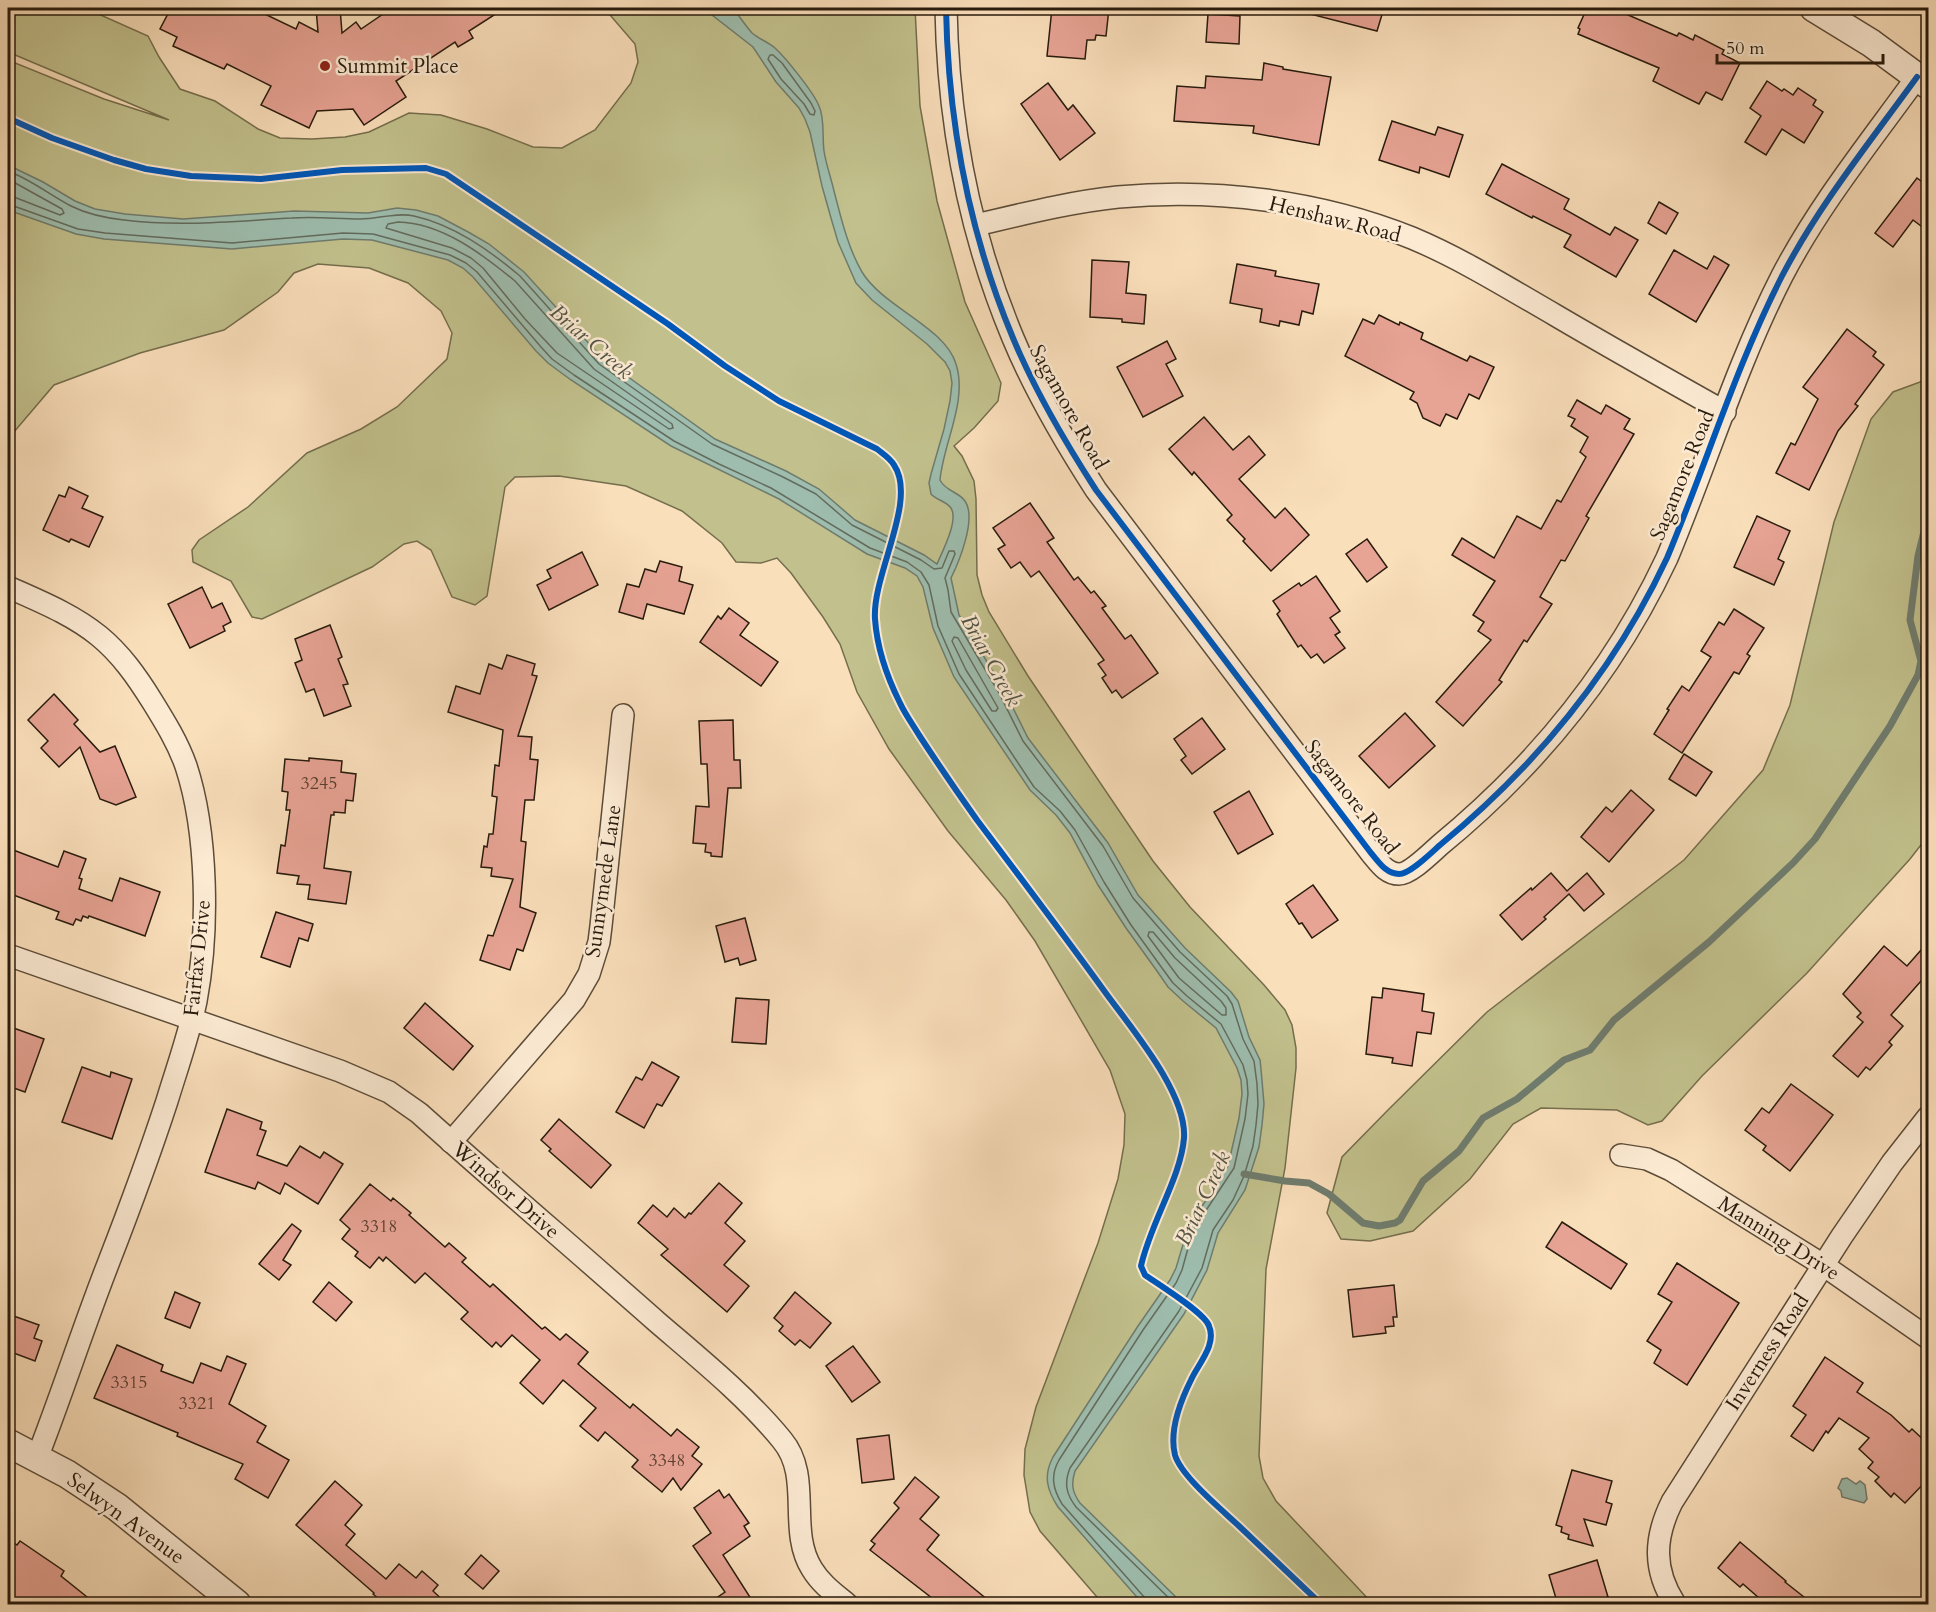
<svg xmlns="http://www.w3.org/2000/svg" width="1936" height="1612" viewBox="0 0 1936 1612" font-family="Cardo,serif">
	<rect width="100%" height="100%" fill="#fadfbb"/>
	<filter id="stains"><feTurbulence type="fractalNoise" baseFrequency=".00333" numOctaves="4"/><feColorMatrix values="0 0 0 0 .2 0 0 0 0 .09 0 0 0 0 .02 0 0 0 .5 -.17"/></filter>
	<radialGradient id="worn" r=".72"><stop offset=".6" stop-color="#630" stop-opacity="0"/><stop offset="1" stop-color="#630" stop-opacity=".3"/></radialGradient>
	<g fill="#c2c18d" stroke="#756e4d" stroke-width="1.5">
		<path d="M8,8H85L148,36L159,57L180,89L215,101L258,129L280,138L312,139L345,137L369,132L409,113L441,115L487,129L533,147L562,148L595,130L631,83L638,62L635,44L604,8H915L920,106L937,201L965,302L1001,383L998,401L974,428L954,446L962,456L974,481L976,499L977,575L982,595L989,612L1028,676L1153,861L1190,907L1264,985L1285,1010L1292,1025L1296,1048V1068L1285,1168L1266,1269L1259,1456L1263,1478L1276,1501L1373,1604H1103L1040,1531L1030,1512L1024,1475L1025,1449L1036,1407L1098,1243L1118,1179L1124,1145L1125,1114L1110,1070L1035,941L1006,900L948,831L889,749L857,692L840,644L823,617L791,573L777,558L761,563L736,562L722,543L682,511L626,486L559,476L515,477L505,487L487,596L475,605L452,597L431,550L417,541L404,544L372,567L262,619L252,617L231,581L193,562L192,550L199,540L248,507L307,453L361,429L397,407L447,359L452,333L441,311L408,283L369,268L318,264L294,273L278,292L224,330L140,353L54,385L8,439V60L104,99L169,120L8,52Z"/>
		<path d="M1928,379V836L1910,859L1807,973L1702,1076L1662,1121L1648,1125L1617,1110L1541,1108L1513,1124L1470,1179L1413,1231L1370,1241L1341,1239L1327,1213L1342,1157L1388,1110L1487,1012L1684,860L1763,770L1790,705L1834,522L1871,419L1893,392Z"/>
	</g>
	<g fill="#9ebdae" stroke="#6f7c6e" stroke-width="1.5">
		<path d="M703,8H733C739,16 745,25 752,33C759,39 768,42 775,48C786,58 814,93 819,106C825,119 822,136 824,151C826,164 831,178 834,191C841,218 848,248 862,272C883,307 945,327 956,364C968,401 943,444 940,480C945,491 959,492 965,501C977,518 959,562 951,578L959,615L1004,690L1028,738L1108,843L1138,895L1185,948L1231,992L1238,1001L1249,1037L1260,1060L1261,1069L1264,1104L1262,1125L1259,1147L1245,1190L1218,1233L1207,1270L1184,1314L1075,1471C1071,1484 1072,1492 1080,1503L1183,1604H1143L1058,1507C1047,1490 1043,1476 1053,1457L1138,1326L1170,1280L1176,1268L1188,1228L1228,1166L1239,1118L1242,1094L1241,1080L1237,1068L1216,1028L1183,1001L1168,987L1157,971L1126,928L1098,885L1070,833L1056,815L1030,790L954,677L933,628L923,587L917,576L905,568L867,554L779,499L671,446L571,380L548,363L536,351L473,277L463,268L448,260L372,240L343,239L232,249L104,239L76,234L8,210V165L43,182L75,201L95,209L125,214L183,219L294,211L368,213L397,208L416,210L438,216L470,233L489,244L524,272L603,359L715,439L786,471L819,489L855,520L924,555L937,564C942,552 959,520 951,508C946,501 936,500 931,494L929,483L931,474L944,429L950,401L952,383L950,371L945,362L927,344L872,300L856,283L838,242L831,218L822,186L810,132L805,119L799,108L776,82L753,47Z"/>
		<path d="M1847,1478L1856,1484L1860,1481L1865,1485L1867,1499L1864,1503L1842,1497L1841,1491L1838,1488L1842,1479Z"/>
	</g>
	<g fill="none" stroke-linecap="round" stroke-linejoin="round">
		<g stroke="#636c5e" stroke-width="1.5">
			<path d="M770,55H773L782,63L811,103L815,111L814,115L810,114L804,104L781,79L768,59Z"/>
			<path d="M8,171C30,179 50,195 71,206C87,214 106,218 124,220C181,227 235,221 292,218C315,216 338,219 360,219C379,219 396,212 414,216C454,225 489,250 520,276L599,364L712,444L783,477L816,494L852,525L921,560L934,569L942,568L949,551H954L955,554L945,578L948,590L951,612L999,693L1023,741L1103,846L1133,898L1180,952L1227,996L1232,1004L1243,1039L1254,1061L1257,1084L1258,1104L1256,1125L1253,1146L1244,1176L1233,1200L1213,1230L1202,1268L1179,1311L1070,1468C1064,1483 1066,1494 1076,1507L1175,1604"/>
			<path d="M8,179L62,209L64,213L60,215L14,197H8"/>
			<path d="M8,204L78,229L105,233L232,243L343,233L373,234L450,255L466,263L477,272L541,347L552,359L574,375L674,441L719,464L771,488L870,548L907,562L921,572L929,585L938,626L959,674L1034,787L1060,811L1075,830L1104,882L1131,925L1162,968L1173,983L1187,996L1221,1024L1243,1065L1247,1080L1248,1094L1245,1119L1234,1168L1193,1230L1182,1270L1176,1283L1143,1330L1059,1460C1050,1476 1053,1489 1062,1504L1145,1598L1147,1604"/>
			<path d="M398,222C442,223 482,254 515,281L594,369L672,424L673,428L669,429L557,353L525,319L483,268L471,258L452,248L386,228L388,224Z"/>
			<path d="M954,637L958,638L998,708L996,711H992L966,670L952,641Z"/>
			<path d="M1149,932H1153L1175,958L1221,1001L1226,1008V1015H1222L1179,978L1148,936Z"/>
		</g>
		<path stroke="#6f7c6e" stroke-width="7" d="M1244,1174L1285,1181L1309,1183L1329,1194L1363,1223L1379,1226L1395,1223L1400,1220L1423,1181L1459,1151L1483,1118L1517,1099L1564,1060L1590,1050L1614,1020L1709,942L1793,863L1815,839L1890,726L1918,675L1921,661L1910,620L1918,556L1928,515"/>
	</g>
	<g fill="#e7a394" stroke="#281b0d" stroke-width="1.5">
		<path d="M171,8H252L296,29L299,22L318,32L316,8H340L342,33L356,22L361,29L392,8H505L469,31L473,38L458,47L455,42L396,81L406,97L364,125L353,109L317,111L309,128L261,105L271,86L227,64L224,69L173,46L177,37L160,29Z"/>
		<path d="M1052,8H1109L1106,36L1096,35L1095,40H1087L1085,59L1047,56Z"/>
		<path d="M1310,8H1384L1377,31L1310,14Z"/>
		<path d="M1587,8H1612L1677,36L1679,33L1693,40L1695,35L1724,50L1722,54L1740,63L1722,100L1706,92L1699,104L1653,81L1659,68L1578,34L1580,29L1578,28Z"/>
		<path d="M1208,14L1240,16L1239,44L1206,42Z"/>
		<path d="M1264,63L1283,67V69L1331,77L1319,145L1253,133L1254,126L1174,121L1177,86L1205,88L1206,76L1262,80Z"/>
		<path d="M1767,81L1782,91L1784,89L1793,95L1798,88L1816,100L1813,105L1823,112L1804,143L1782,129L1766,155L1745,142L1761,116L1750,108Z"/>
		<path d="M1048,83L1068,110L1073,105L1095,133L1060,160L1021,104Z"/>
		<path d="M1392,121L1435,135L1438,127L1463,135L1449,177L1420,167L1419,173L1379,160Z"/>
		<path d="M1502,164L1569,199L1564,209L1610,235L1615,227L1638,240L1616,277L1564,247L1571,235L1533,216L1532,218L1486,194Z"/>
		<path d="M1917,178L1929,187V232L1913,220L1893,247L1875,233Z"/>
		<path d="M1659,202L1678,213L1666,234L1648,223Z"/>
		<path d="M1674,250L1707,269L1714,256L1729,265L1696,322L1649,294Z"/>
		<path d="M1092,260L1129,262L1126,293L1146,295L1144,324L1122,322V319L1090,317Z"/>
		<path d="M1237,264L1276,271L1275,276L1319,284L1313,314L1302,311L1299,325L1280,321L1279,326L1260,322L1262,309L1230,303Z"/>
		<path d="M1379,315L1399,325L1400,322L1423,333L1421,339L1467,361L1470,356L1494,367L1479,399L1469,394L1457,419L1446,414L1440,426L1423,418L1417,403L1410,399L1414,392L1345,356L1363,319L1374,324Z"/>
		<path d="M1847,329L1876,352L1873,356L1884,365L1855,404L1858,406L1838,431L1809,490L1776,473L1791,443L1795,445L1818,399L1803,387Z"/>
		<path d="M1167,341L1176,359L1166,364L1183,396L1143,417L1117,367Z"/>
		<path d="M1577,400L1601,414L1606,405L1630,419L1624,429L1634,434L1586,516L1589,518L1565,561L1561,560L1540,597L1552,604L1527,642L1524,640L1499,680L1502,682L1463,726L1436,702L1491,640L1478,631L1484,622L1473,615L1495,581L1452,555L1462,538L1494,558L1517,516L1541,529L1557,500L1561,502L1586,457L1580,452L1588,437L1571,426L1575,419L1568,416Z"/>
		<path d="M1204,417L1233,450L1249,436L1265,455L1239,479L1275,518L1285,508L1309,535L1271,571L1243,541L1245,539L1227,520L1232,515L1194,472L1192,475L1169,449Z"/>
		<path d="M69,487L88,496L82,508L103,517L89,547L71,539L69,542L43,530L59,495L65,497Z"/>
		<path d="M1030,503L1054,538L1047,542L1074,580L1078,577L1091,593L1094,591L1106,606L1102,608L1125,639L1131,635L1158,673L1122,698L1116,690L1112,693L1102,678L1106,675L1098,664L1104,660L1039,571L1031,577L1020,562L1011,568L998,549L1005,545L993,528Z"/>
		<path d="M1757,516L1790,531L1778,559L1784,562L1774,585L1734,567Z"/>
		<path d="M1367,539L1387,567L1367,582L1346,554Z"/>
		<path d="M582,552L598,585L549,610L537,585L551,578L547,570Z"/>
		<path d="M660,561L682,567L679,581L693,585L684,614L647,604L643,619L619,612L627,584L639,587L645,569L656,572Z"/>
		<path d="M1316,576L1340,611L1330,618L1340,632L1335,635L1345,648L1324,663L1317,654L1311,658L1301,645L1298,647L1277,614L1280,611L1273,601L1299,583L1301,586Z"/>
		<path d="M202,587L212,608L222,603L231,622L223,626L225,631L190,648L168,604Z"/>
		<path d="M729,608L749,623L740,635L778,662L761,686L700,642L718,616L721,619Z"/>
		<path d="M1734,609L1764,628L1747,654L1750,656L1739,674L1734,672L1682,753L1654,734L1669,710L1667,709L1682,686L1689,691L1711,657L1701,651L1719,622L1724,625Z"/>
		<path d="M330,625L342,657L338,659L348,684L343,685L351,706L324,716L314,689L306,692L295,663L302,660L295,639Z"/>
		<path d="M507,655L535,664L532,675L537,676L518,736L532,737L530,759L538,760L534,800H525L521,841L526,842L520,907L536,913L523,951L517,949L510,970L480,960L488,935L493,936L513,879L491,876L492,868L481,867L484,846L487,847L489,834H493L497,797L492,796L495,765L499,766L503,730L448,712L456,686L480,694L489,664L502,669Z"/>
		<path d="M54,694L78,720L74,724L100,752L115,746L136,797L116,805L100,799L80,747L59,767L41,748L48,741L28,720Z"/>
		<path d="M1405,713L1435,746L1389,788L1359,756Z"/>
		<path d="M1202,718L1225,749L1192,774L1181,760L1186,756L1174,739Z"/>
		<path d="M733,720L734,760H740L741,788H728L722,857L711,856V853L705,852L706,844L693,843L696,806L709,807L707,764H701L699,721Z"/>
		<path d="M1684,754L1712,772L1696,796L1669,779Z"/>
		<path d="M309,758L342,761L341,772L356,774L353,801L346,800L345,813L334,812V815H331L324,868L351,872L346,904L308,899L310,885L297,884L299,876L277,873L281,845L285,846L290,810H286L288,792L282,791L285,759L309,761Z"/>
		<path d="M1631,790L1654,810L1609,862L1581,837L1606,807L1612,812Z"/>
		<path d="M1249,791L1273,834L1238,854L1214,812Z"/>
		<path d="M8,848L58,867L64,851L86,859L79,878L82,879L79,889L112,901L120,878L160,892L145,936L89,916L88,918L83,916L81,921L76,919L73,925L56,919L59,912L8,893Z"/>
		<path d="M1551,873L1567,891L1587,873L1604,894L1584,911L1569,894L1544,917L1546,919L1522,940L1500,915L1531,888L1532,890Z"/>
		<path d="M1313,885L1338,920L1312,938L1302,923L1299,924L1286,904Z"/>
		<path d="M276,912L313,924L308,941L299,938L290,967L261,957Z"/>
		<path d="M745,918L756,960L740,965L738,958L725,962L716,926Z"/>
		<path d="M1929,941V972L1891,1015L1903,1026L1889,1042L1892,1045L1870,1070L1866,1067L1858,1077L1833,1056L1863,1022L1857,1017L1861,1013L1843,994L1884,946L1907,966Z"/>
		<path d="M1383,988L1424,994L1422,1011L1434,1013L1431,1034L1417,1032L1412,1066L1392,1063L1393,1058L1366,1054L1372,997L1382,998Z"/>
		<path d="M736,998L769,1000L766,1044L732,1042Z"/>
		<path d="M425,1003L473,1046L453,1070L404,1028Z"/>
		<path d="M8,1026L44,1039L25,1092L8,1086Z"/>
		<path d="M652,1062L679,1077L662,1106L657,1104L644,1128L616,1112L636,1077L642,1080Z"/>
		<path d="M82,1067L110,1077L111,1072L132,1079L112,1139L62,1122Z"/>
		<path d="M1791,1084L1833,1115L1790,1171L1763,1150L1766,1146L1745,1130L1762,1108L1769,1113Z"/>
		<path d="M227,1109L262,1122L260,1129L266,1131L257,1155L287,1166L300,1146L320,1158L324,1152L343,1164L318,1204L285,1183L280,1194L258,1182L255,1189L205,1172Z"/>
		<path d="M559,1119L611,1165L591,1188L549,1151L551,1149L541,1140Z"/>
		<path d="M719,1183L742,1203L725,1223L745,1241L724,1265L749,1286L727,1312L661,1255L668,1249L638,1223L653,1205L667,1217L674,1208L685,1218L689,1213L691,1214Z"/>
		<path d="M370,1184L391,1201L393,1198L411,1213L409,1215L445,1247L449,1243L466,1258L462,1262L490,1287L493,1284L542,1329L545,1327L560,1340L566,1334L588,1352L578,1364L630,1408L633,1404L671,1436L677,1429L699,1447L692,1456L702,1464L681,1490L673,1478L662,1492L632,1467L638,1460L605,1432L598,1441L580,1426L596,1408L563,1380L543,1404L520,1383L540,1360L512,1335L501,1347L496,1342L492,1347L461,1319L468,1312L425,1273L415,1283L386,1257L383,1261L379,1257L370,1268L355,1256L358,1252L342,1239L350,1229L340,1220Z"/>
		<path d="M1562,1222L1627,1264L1611,1289L1546,1247Z"/>
		<path d="M292,1224L301,1231L283,1260L291,1265L279,1280L259,1264Z"/>
		<path d="M1677,1263L1739,1303L1687,1385L1654,1363L1661,1350L1647,1341L1672,1302L1658,1294Z"/>
		<path d="M329,1282L352,1302L336,1321L313,1302Z"/>
		<path d="M1394,1285L1397,1317H1393L1394,1326L1385,1327L1386,1333L1353,1337L1348,1290Z"/>
		<path d="M175,1292L200,1303L190,1328L165,1318Z"/>
		<path d="M795,1292L831,1323L810,1348L800,1340L795,1345L779,1331L783,1326L774,1318Z"/>
		<path d="M8,1314L39,1325L34,1338L42,1341L35,1361L11,1352L14,1342L8,1340Z"/>
		<path d="M117,1345L163,1365L161,1371L193,1383L201,1363L221,1371L227,1356L246,1364L229,1404L266,1426L257,1442L289,1460L268,1498L235,1479L243,1464L177,1436L178,1433L94,1398Z"/>
		<path d="M853,1346L880,1382L852,1402L826,1366Z"/>
		<path d="M1825,1357L1863,1383L1857,1392L1891,1415L1909,1432L1912,1429L1929,1445V1478L1905,1503L1894,1493L1891,1497L1875,1481L1879,1477L1868,1468L1873,1462L1859,1449L1869,1438L1839,1418L1828,1433L1826,1431L1813,1451L1791,1436L1806,1415L1793,1406Z"/>
		<path d="M889,1435L894,1479L862,1483L857,1439Z"/>
		<path d="M1572,1470L1612,1481L1606,1502L1612,1504L1606,1525L1584,1519L1593,1546L1568,1539L1569,1535L1561,1532L1562,1527L1556,1525Z"/>
		<path d="M915,1477L939,1497L920,1519L939,1535L927,1550L994,1605H941L870,1550L875,1544L871,1541L899,1508L894,1503Z"/>
		<path d="M335,1481L362,1505L345,1525L355,1534L346,1545L386,1579L399,1564L416,1578L422,1571L438,1585L433,1591L448,1605H386L373,1594L374,1593L296,1525Z"/>
		<path d="M719,1490L724,1498L729,1494L749,1523L744,1526L750,1536L723,1555L755,1605H706L725,1592L693,1546L711,1533L694,1508Z"/>
		<path d="M8,1539L17,1545L20,1541L64,1571L61,1576L97,1605H25L8,1593Z"/>
		<path d="M1740,1542L1786,1581L1785,1582L1814,1605H1767L1743,1584L1740,1587L1718,1568Z"/>
		<path d="M481,1555L499,1571L483,1589L465,1574Z"/>
		<path d="M1597,1560L1608,1597L1605,1598L1607,1605H1558L1549,1575Z"/>
	</g>
	<g fill="none" stroke-linecap="round" stroke-linejoin="round">
		<defs>
			<g id="minor">
				<path d="M946,8C948,120 969,233 1013,338C1035,391 1065,442 1096,490L1371,853C1379,862 1386,874 1399,874C1410,874 1431,853 1440,845C1536,766 1614,671 1667,558C1706,465 1736,366 1782,276C1819,205 1870,142 1917,77"/>
				<path d="M976,225C1023,214 1070,202 1118,197C1216,188 1320,201 1412,238C1462,259 1508,288 1555,315C1611,348 1668,380 1725,412"/>
				<path d="M8,587C39,601 72,614 99,636C121,654 137,677 152,701C165,722 178,743 186,766C208,833 209,932 196,1001C189,1035 177,1068 167,1101C149,1156 129,1210 108,1264C83,1328 62,1394 37,1458"/>
				<path d="M8,955L340,1071L389,1092L419,1113C497,1183 578,1252 657,1322C700,1359 746,1396 782,1440C813,1477 787,1529 812,1569C821,1584 835,1594 847,1604"/>
				<path d="M451,1142L574,1000L589,974L599,942L601,926L623,715"/>
				<path d="M1621,1155L1647,1159L1671,1170L1823,1265L1928,1338"/>
				<path d="M1675,1604C1653,1570 1654,1538 1672,1502L1842,1236L1892,1163L1928,1117"/>
			</g>
			<g id="tertiary">
				<path d="M1814,8L1871,43L1928,85"/>
				<path d="M8,1443L67,1474L117,1507L237,1604"/>
			</g>
		</defs>
		<use href="#minor" stroke="#5c4c38" stroke-width="24"/>
		<use href="#tertiary" stroke="#5c4c38" stroke-width="30"/>
		<use href="#minor" stroke="#fcead3" stroke-width="21"/>
		<use href="#tertiary" stroke="#fcead3" stroke-width="27"/>
		<defs>
			<g id="cycleway">
				<path d="M946,8C948,120 969,233 1013,338C1035,391 1065,442 1096,490L1371,853C1379,862 1386,874 1399,874C1410,874 1431,853 1440,845C1536,766 1614,671 1667,558C1706,465 1736,366 1782,276C1819,205 1870,142 1917,77"/>
				<path d="M8,118L52,138L114,160L146,169L191,176L261,179L342,170L426,168L446,174L668,324L725,366L779,401L877,449C883,454 890,458 894,465C918,500 872,575 875,619C877,648 887,677 900,703C905,714 913,725 919,735C938,764 957,792 977,820C1020,877 1063,934 1105,992C1131,1028 1187,1093 1184,1138C1181,1177 1150,1224 1141,1266L1145,1275C1158,1284 1205,1313 1209,1326C1217,1345 1198,1364 1191,1380C1180,1402 1169,1431 1175,1455C1181,1476 1222,1510 1239,1526C1266,1552 1294,1578 1321,1604"/>
			</g>
		</defs>
		<use href="#cycleway" stroke="#fcead3" stroke-width="10"/>
		<use href="#cycleway" stroke="#0057b8" stroke-width="6"/>
	</g>
	<circle fill="#8f2418" stroke="#fcead3" stroke-width="2" cx="325" cy="66" r="6"/>
	<g text-anchor="middle" stroke-width="5" stroke-linejoin="round" paint-order="stroke">
		<g font-size="18" fill="#583d2f">
			<text x="319" y="789">3245</text>
			<text x="379" y="1232">3318</text>
			<text x="129" y="1388">3315</text>
			<text x="197" y="1409">3321</text>
			<text x="667" y="1466">3348</text>
		</g>
		<g font-size="21" fill="#281b0d" stroke="#fcead3" text-anchor="start">
			<text x="337" y="73">Summit Place</text>
		</g>
		<g font-size="21" fill="#281b0d" stroke="#fcead3">
			<text transform="translate(1335 219) rotate(14)" y="7">Henshaw Road</text>
			<text transform="translate(1069 407) rotate(61)" y="7">Sagamore Road</text>
			<text transform="translate(1682 475) rotate(-68)" y="7">Sagamore Road</text>
			<text transform="translate(1352 797) rotate(52)" y="7">Sagamore Road</text>
			<text transform="translate(603 881) rotate(-82)" y="7">Sunnymede Lane</text>
			<text transform="translate(197 958) rotate(-84)" y="7">Fairfax Drive</text>
			<text transform="translate(506 1190) rotate(41)" y="7">Windsor Drive</text>
			<text transform="translate(1779 1238) rotate(32)" y="7">Manning Drive</text>
			<text transform="translate(1767 1352) rotate(-57)" y="7">Inverness Road</text>
			<text transform="translate(126 1518) rotate(36)" y="7">Selwyn Avenue</text>
		</g>
		<g font-size="22" font-style="italic" fill="#515445" stroke="#fcead3">
			<text transform="translate(592 341) rotate(41)" y="8">Briar Creek</text>
			<text transform="translate(992 660) rotate(61)" y="8">Briar Creek</text>
			<text transform="translate(1202 1198) rotate(-65)" y="8">Briar Creek</text>
		</g>
	</g>
	<rect width="1936" height="1612" fill="none" stroke="#fadfbb" stroke-width="30"/>
	<rect x="9" y="9" width="1918" height="1594" fill="none" stroke="#281b0d" stroke-width="3"/>
	<rect x="15" y="15" width="1906" height="1582" fill="none" stroke="#281b0d" stroke-width="1.5"/>
	<path d="M1717 54v9h166v-9" fill="none" stroke="#281b0d" stroke-width="3"/>
	<text x="1726" y="54" font-size="18" fill="#281b0d" stroke="#fcead3" stroke-width="4.5" paint-order="stroke">50 m</text>
	<rect width="100%" height="100%" filter="url(#stains)"/>
	<rect width="100%" height="100%" fill="url(#worn)"/>
</svg>
